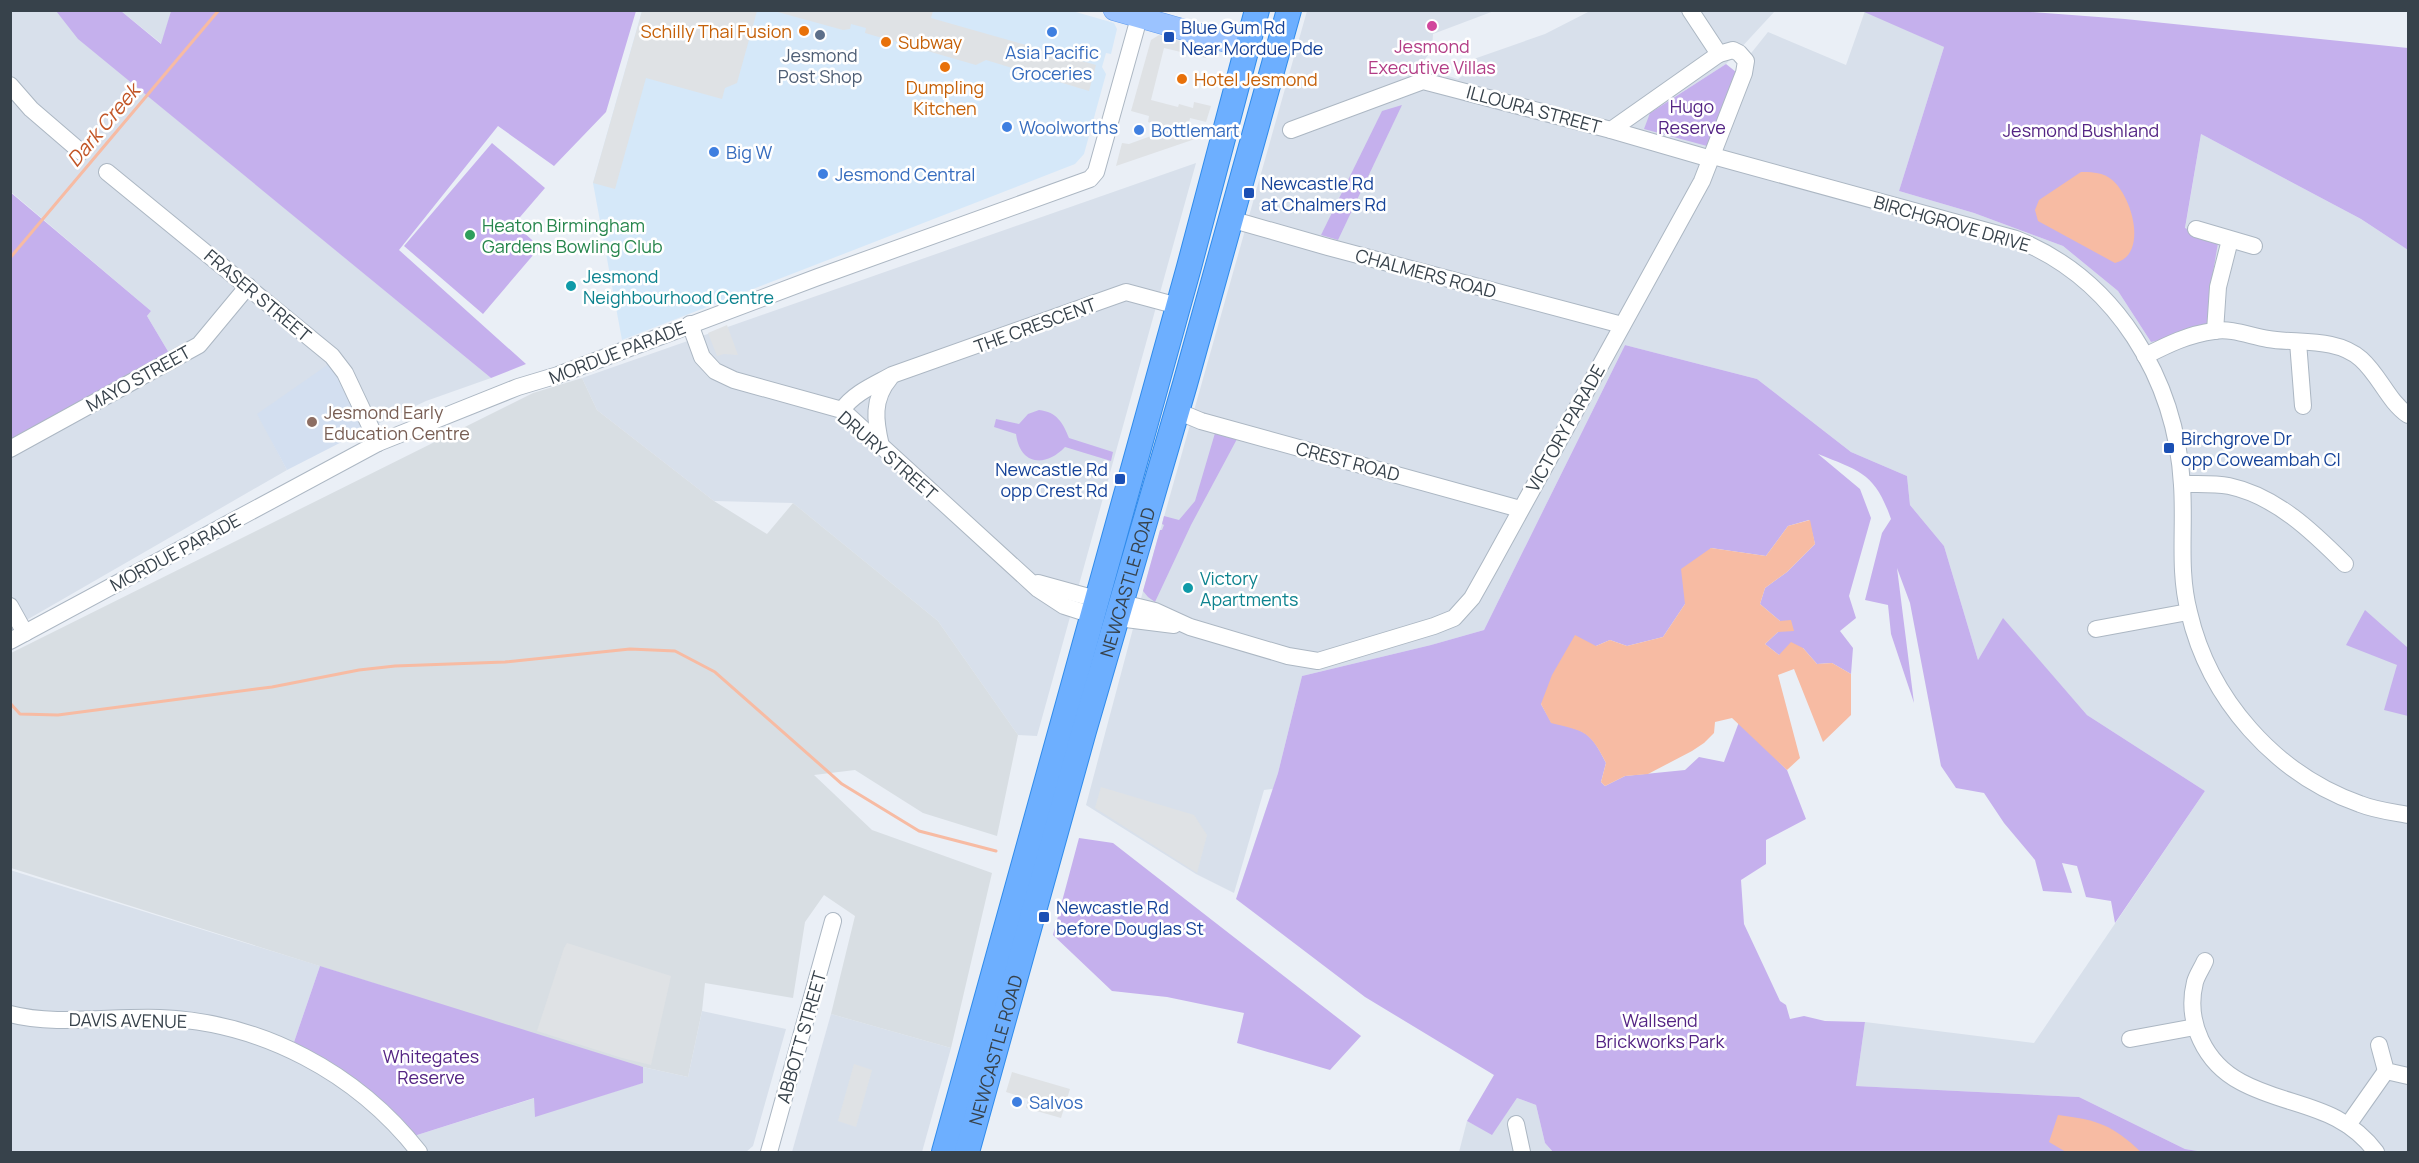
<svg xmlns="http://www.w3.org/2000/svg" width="2419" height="1163" font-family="Manrope,sans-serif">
<rect width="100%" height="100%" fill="#eaeff6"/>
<g fill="#d8e0eb">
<polygon points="11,11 56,11 79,39 491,378 426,401 367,429 258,414 287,470 11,629 10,441 169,353 147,316 151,311 11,192"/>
<polygon points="121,11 171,11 162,44"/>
<polygon points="1307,11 1494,11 1433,34 1432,50 1422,63 1421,71 1432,71 1458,79 1468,72 1468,61 1545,34 1590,11 1775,11 1726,64 1650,113 1736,72 1768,32 1846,65 1865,11 1944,47 1899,191 1974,213 2063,246 2118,291 2151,342 2185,229 2201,134 2361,219 2408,250 2408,1152 2204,1152 2185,1149 2079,1097 1856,1086 1865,1022 2034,1043 2205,791 2087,715 2003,619 1978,660 1944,546 1910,505 1907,476 1851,452 1757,379 1625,345 1484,630 1431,645 1302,676 1278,773 1273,789 1264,790 1234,893 1196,874 1086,805 1143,591"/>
<polygon points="1196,163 1037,736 1018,735 938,621 793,503 714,501 597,410 582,378"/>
<polygon points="10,870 320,966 293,1045 414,1136 535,1098 535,1116 642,1083 643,1067 688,1077 702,1011 786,1029 753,1146 746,1152 11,1152"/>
<polygon points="831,1014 951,1048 922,1152 792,1152"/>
<polygon points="1517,1098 1536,1105 1545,1143 1553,1152 1459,1152 1467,1121 1492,1134"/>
</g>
<polygon fill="#d5e8f9" points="1069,10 1114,23 1117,29 1111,54 1106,53 1102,67 1106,74 1084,154 1075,164 622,340 593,183 642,11"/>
<polygon fill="#d8dee3" points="582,378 597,410 714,501 767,534 793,503 938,621 1018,735 997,836 923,813 855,770 814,775 872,830 992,873 951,1048 831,1014 855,916 824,895 805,922 793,998 705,983 702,1011 688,1077 625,1063 11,868 11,653 533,393"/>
<polygon fill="#d3dff0" points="336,359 367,429 287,470 257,414"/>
<g fill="#c5b0ed">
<polygon points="56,11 121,11 161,44 171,11 636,11 606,112 554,166 498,126 399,250 526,364 491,378 78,39"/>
<polygon points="1862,11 2017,11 2125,19 2408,48 2408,250 2361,219 2201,134 2185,228 2218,243 2210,290 2209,328 2151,342 2118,291 2063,246 1974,213 1899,191 1944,47"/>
<polygon points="1726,64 1736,72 1707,146 1644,129 1650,113"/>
<polygon points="1402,105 1338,240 1321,235 1382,111"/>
<polygon points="492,143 545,188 514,224 540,247 483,314 404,246"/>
<polygon points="10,192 151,311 147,316 169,353 10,441"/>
<path d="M1625,345L1757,379L1851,452L1907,476L1910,505L1944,546L1978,660L2003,618L2087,715L2205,791L2115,923L2111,901L2086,897L2077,866L2062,863L2072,893L2043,891L2035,860L2004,823L1984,793L1956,788L1941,766L1910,603L1897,568L1914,703L1891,634L1888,605L1865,600L1882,533L1891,519C1875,473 1860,471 1818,454L1860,489L1871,518L1849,596L1856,618L1840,631L1853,648L1851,674L1832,663L1817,664L1803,648L1779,655L1765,644L1778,632L1780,621L1760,604L1765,588L1787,572L1815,544L1809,520L1788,526L1766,556L1711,548L1685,604L1663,637L1627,646L1610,640L1596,646L1541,704L1551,722C1585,731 1590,730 1606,763L1601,782L1605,786L1625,776L1685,770L1699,757L1724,762L1739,722L1787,770L1806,819L1766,840V864L1741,880L1744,924L1780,1001L1786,1005L1790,1019L1804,1016L1825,1021L1865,1022L1856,1086L2079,1097L2185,1149L2204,1152H1553L1545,1143L1536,1105L1517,1098L1492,1135L1467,1121L1494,1075L1365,997L1236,899L1278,773L1302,676L1431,645L1484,630Z"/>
<path d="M1039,410C1057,412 1063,423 1069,438L1113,452L1111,461L1065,447C1045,468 1020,465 1016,434L994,427L996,419L1019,424L1028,414Z"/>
<polygon points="1215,433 1237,439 1191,525 1155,602 1148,597 1143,591 1160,530 1162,530 1164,525 1162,524 1164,516 1179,520 1195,501"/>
<polygon points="2365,610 2408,648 2408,716 2384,710 2397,665 2346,645"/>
<polygon points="1079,838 1113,843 1361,1036 1330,1070 1237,1043 1244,1013 1167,997 1112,991 1053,935"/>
<polygon points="320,966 643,1067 643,1083 535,1117 534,1098 414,1136 293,1045"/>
</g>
<g fill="#dfe2e5">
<polygon points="642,11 757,11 737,83 725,88 722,99 646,78 615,189 593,183"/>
<polygon points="774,11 933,11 931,18 1096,65 1089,91 986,60 976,65 865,33 866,28 851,24 850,29 843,30"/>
<polygon points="1159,35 1208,49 1206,58 1164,48 1151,100 1178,107 1179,104 1193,108 1194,102 1211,106 1206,122 1190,118 1189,123 1195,139 1116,166 1122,143 1129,144 1151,136 1154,124 1148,122 1149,116 1131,111 1151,40"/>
<polygon points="727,325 738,355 724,354 717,356 708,333"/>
<polygon points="1101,787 1194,815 1207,835 1197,873 1095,808"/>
<polygon points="567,943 671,976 651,1065 622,1058 537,1031 564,948"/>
<polygon points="854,1064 872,1070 856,1127 838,1121"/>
<polygon points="1012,1072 1070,1089 1061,1118 1026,1108 1028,1099 1006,1092"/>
</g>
<g fill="#f7bba3">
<path d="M2081,172C2090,172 2099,172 2108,177C2131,190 2150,255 2115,263L2038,221L2035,210L2039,200Z"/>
<path d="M1810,520L1815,544L1787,572L1765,588L1760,604L1780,621L1791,620L1794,631L1778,632L1765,644L1779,655L1791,642L1803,648L1817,664L1832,663L1851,674V715L1823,742L1794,669L1778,675L1800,758L1787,770L1732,718L1715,722L1714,733L1704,743L1692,751L1648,774L1625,776L1605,786L1601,782L1606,763C1590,731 1585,731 1551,723L1541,704L1552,675L1575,635L1596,646L1610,640L1627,646L1663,637L1685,604L1681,569L1711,548L1766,556L1788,526Z"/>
<path d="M2058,1115C2098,1120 2112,1125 2141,1152H2066L2049,1142Z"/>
</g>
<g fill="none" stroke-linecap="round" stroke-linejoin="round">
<g stroke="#f7bba3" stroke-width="3">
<polyline points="10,258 219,10"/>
<polyline points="10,703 20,714 58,715 272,687 359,670 395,666 505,662 630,649 675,651 715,672 842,784 919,831 996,851"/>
</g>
<g stroke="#acb7c3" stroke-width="18">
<g id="minor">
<polyline points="10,85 31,109 81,152"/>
<polyline points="1291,130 1423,81 1611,130 1711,159"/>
<polyline points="1611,130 1719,54"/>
<path d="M1713,156L2016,239C2116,279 2176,379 2182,485C2185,528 2178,570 2189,612C2209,699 2275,774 2360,804C2375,810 2392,812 2408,815"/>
<polyline points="107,172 332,356 345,373 378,443"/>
<polyline points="1230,219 1328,247 1622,325"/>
<polyline points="2196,229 2254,246"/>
<polyline points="690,324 702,357 715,371 734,380 842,410 1038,589 1064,606 1092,615"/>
<polyline points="2215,331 2218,287 2230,240"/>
<polyline points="2298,342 2303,406"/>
<path d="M2145,356C2167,345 2189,334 2214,331C2232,328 2250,336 2268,339C2298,344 2336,337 2361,359C2380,376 2388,401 2408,415"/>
<path d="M842,410C854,393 874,385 892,375L1126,292L1178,306"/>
<polyline points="1177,411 1201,421 1520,509"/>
<path d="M881,446C875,421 872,399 890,378"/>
<polyline points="10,449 199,345 248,286"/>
<path d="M2182,484C2198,484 2214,483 2229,486C2276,496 2313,532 2345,564"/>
<polyline points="1038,583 1096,599"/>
<polyline points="1122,603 1155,611 1190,627 1288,656 1318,661 1434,626 1454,618 1472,598 1490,566 1702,181 1744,73 1746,61 1739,53 1733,50 1719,54 1690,10"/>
<polyline points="10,606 25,633"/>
<polyline points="1118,618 1174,625"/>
<polyline points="2096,629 2188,612"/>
<polyline points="10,641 378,443 518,387 558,375 818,277 1090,179 1096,172 1139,18"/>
<path d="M2205,961C2202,968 2197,975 2195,982C2185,1022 2205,1063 2241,1082C2289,1108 2339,1103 2376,1152"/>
<path d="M10,1014C54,1026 114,1016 160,1018C262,1022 357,1073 419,1152"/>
<polyline points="2130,1039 2195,1027"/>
<polyline points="2379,1045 2386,1071 2408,1076"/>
<polyline points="1516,1124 1522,1152"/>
<polyline points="2348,1125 2386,1071"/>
<polyline points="769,1152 833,921"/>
</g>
</g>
<g stroke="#619cee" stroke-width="22">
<polyline id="major" points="1114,10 1227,42 1248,43"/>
</g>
<g stroke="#308beb" stroke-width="26">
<g id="highway">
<polyline points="944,1152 1189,267 1257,10"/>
<path id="s1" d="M967,1152L1084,731L1185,384L1289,10"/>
</g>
</g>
<use href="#minor" stroke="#fff" stroke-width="16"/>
<use href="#major" stroke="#9bc3ff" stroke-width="21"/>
<use href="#highway" stroke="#6dafff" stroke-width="24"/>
</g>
<circle fill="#d1479c" stroke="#fff" stroke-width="2" cx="1432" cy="26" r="6"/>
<g fill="#e8710a" stroke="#fff" stroke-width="2">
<circle cx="804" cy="31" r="6"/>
<circle cx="886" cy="42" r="6"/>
<circle cx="945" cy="67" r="6"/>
<circle cx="1182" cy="79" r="6"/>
</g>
<g fill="#3f7fe0" stroke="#fff" stroke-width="2">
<circle cx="1052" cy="32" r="6"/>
<circle cx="1007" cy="127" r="6"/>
<circle cx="1139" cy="130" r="6"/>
<circle cx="714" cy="152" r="6"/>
<circle cx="823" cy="174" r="6"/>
<circle cx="1017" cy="1102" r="6"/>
</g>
<circle fill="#5c6f8a" stroke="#fff" stroke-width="2" cx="820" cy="35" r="6"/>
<g fill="#1a4fb4" stroke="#fff" stroke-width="2">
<rect x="1163" y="31" width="12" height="12" rx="3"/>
<rect x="1243" y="187" width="12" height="12" rx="3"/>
<rect x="2163" y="442" width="12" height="12" rx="3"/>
<rect x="1114" y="473" width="12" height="12" rx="3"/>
<rect x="1038" y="911" width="12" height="12" rx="3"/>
</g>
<circle fill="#2e9e5b" stroke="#fff" stroke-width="2" cx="470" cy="235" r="6"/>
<g fill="#0f9aa8" stroke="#fff" stroke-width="2">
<circle cx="571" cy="286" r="6"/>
<circle cx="1188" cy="588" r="6"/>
</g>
<circle fill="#8d6e63" stroke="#fff" stroke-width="2" cx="312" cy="422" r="6"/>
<g text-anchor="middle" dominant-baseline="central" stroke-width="5" stroke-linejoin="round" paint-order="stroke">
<g font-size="18" fill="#164399" stroke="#fff" text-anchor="start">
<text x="1181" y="27">Blue Gum Rd<tspan x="1181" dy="21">Near Mordue Pde</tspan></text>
<text x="1261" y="183">Newcastle Rd<tspan x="1261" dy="21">at Chalmers Rd</tspan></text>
<text x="2181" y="438">Birchgrove Dr<tspan x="2181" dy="21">opp Coweambah Cl</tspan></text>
<text x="1108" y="469" text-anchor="end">Newcastle Rd<tspan x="1108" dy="21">opp Crest Rd</tspan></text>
<text x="1056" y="907">Newcastle Rd<tspan x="1056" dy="21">before Douglas St</tspan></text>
</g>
<g font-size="18" fill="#c56008" stroke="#fff" text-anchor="start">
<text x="792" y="31" text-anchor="end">Schilly Thai Fusion</text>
<text x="898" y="42">Subway</text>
<text x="1194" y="79">Hotel Jesmond</text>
<text x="945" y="87" text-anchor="middle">Dumpling<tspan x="945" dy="21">Kitchen</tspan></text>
</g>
<g font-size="18" fill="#b23c85" stroke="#fff">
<text x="1432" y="46">Jesmond<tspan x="1432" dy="21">Executive Villas</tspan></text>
</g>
<g font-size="18" fill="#366cbe" stroke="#fff" text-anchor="start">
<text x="1052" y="52" text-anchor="middle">Asia Pacific<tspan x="1052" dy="21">Groceries</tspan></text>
<text x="1019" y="127">Woolworths</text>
<text x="1151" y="130">Bottlemart</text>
<text x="726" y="152">Big W</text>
<text x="835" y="174">Jesmond Central</text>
<text x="1029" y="1102">Salvos</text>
</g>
<g font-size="18" fill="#4e5e75" stroke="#fff">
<text x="820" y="55">Jesmond<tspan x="820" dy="21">Post Shop</tspan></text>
</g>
<g font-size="18" fill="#542484" stroke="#fff">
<text x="1692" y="106">Hugo<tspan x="1692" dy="21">Reserve</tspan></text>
<text x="2081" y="130">Jesmond Bushland</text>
<text x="1660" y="1020">Wallsend<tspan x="1660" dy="21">Brickworks Park</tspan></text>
<text x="431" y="1056">Whitegates<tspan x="431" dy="21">Reserve</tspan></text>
</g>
<g font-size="18" fill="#37424b" stroke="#fff">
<text transform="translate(1534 109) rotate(15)">ILLOURA STREET</text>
<text transform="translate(1952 223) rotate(16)">BIRCHGROVE DRIVE</text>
<text transform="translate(1426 273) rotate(15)">CHALMERS ROAD</text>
<text transform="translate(258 295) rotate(40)">FRASER STREET</text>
<text transform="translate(1035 325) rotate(-20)">THE CRESCENT</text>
<text transform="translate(617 352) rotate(-21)">MORDUE PARADE</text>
<text transform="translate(138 378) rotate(-29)">MAYO STREET</text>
<text transform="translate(1565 428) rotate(-61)">VICTORY PARADE</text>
<text transform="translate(888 455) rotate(41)">DRURY STREET</text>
<text transform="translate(1348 461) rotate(15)">CREST ROAD</text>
<text transform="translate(175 552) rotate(-28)">MORDUE PARADE</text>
<text stroke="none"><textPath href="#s1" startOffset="592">NEWCASTLE ROAD</textPath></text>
<text transform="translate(128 1020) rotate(1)">DAVIS AVENUE</text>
<text transform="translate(801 1037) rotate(-74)">ABBOTT STREET</text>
<text stroke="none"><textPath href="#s1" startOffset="106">NEWCASTLE ROAD</textPath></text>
</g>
<g font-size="18" fill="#27864d" stroke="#fff" text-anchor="start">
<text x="482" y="225">Heaton Birmingham<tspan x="482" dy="21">Gardens Bowling Club</tspan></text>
</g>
<g font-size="18" fill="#0d838f" stroke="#fff" text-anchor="start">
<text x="583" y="276">Jesmond<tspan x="583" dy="21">Neighbourhood Centre</tspan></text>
<text x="1200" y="578">Victory<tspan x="1200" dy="21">Apartments</tspan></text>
</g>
<g font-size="18" fill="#785e54" stroke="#fff" text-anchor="start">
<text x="324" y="412">Jesmond Early<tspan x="324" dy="21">Education Centre</tspan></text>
</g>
<g font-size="20" font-style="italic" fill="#c25526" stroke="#fff">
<text transform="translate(103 125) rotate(-50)">Dark Creek</text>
</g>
</g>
<rect width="2419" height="1163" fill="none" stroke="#37424b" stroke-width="24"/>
</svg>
